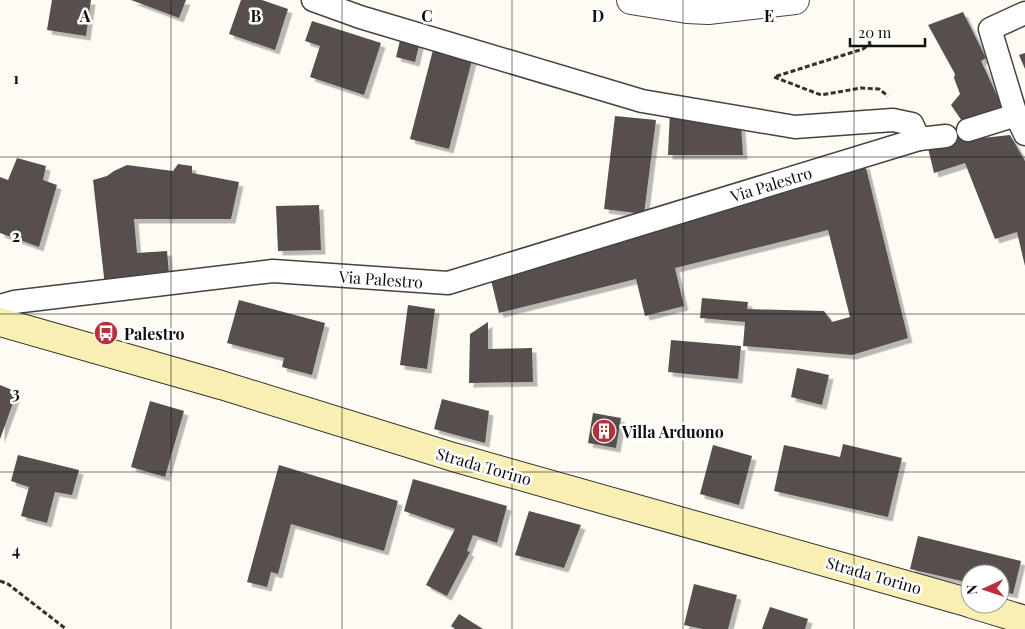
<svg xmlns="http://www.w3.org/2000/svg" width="1025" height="629" font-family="'Playfair Display',serif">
<defs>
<filter id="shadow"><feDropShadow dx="4.5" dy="4.5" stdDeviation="0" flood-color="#0004"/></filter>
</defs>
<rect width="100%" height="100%" fill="#fefbf3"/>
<g fill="#57504d" filter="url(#shadow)">
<polygon points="52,0 91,0 86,36 47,30"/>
<polygon points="131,0 186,0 179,18"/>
<polygon points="241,0 262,0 288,9 275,50 229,34"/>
<polygon points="963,12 986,58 981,61 1002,106 964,124 951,105 960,94 954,78 955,74 928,25"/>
<polygon points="312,21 381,43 364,95 310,77 320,46 305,41"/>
<polygon points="401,36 420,41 415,62 396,57"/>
<polygon points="433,50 472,60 449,149 410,139"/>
<polygon points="1025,53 1025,69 1019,55"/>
<polygon points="670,111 741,126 743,155 668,155"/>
<polygon points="615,116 656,120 644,214 604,209"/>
<polygon points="964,124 973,139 1010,135 1025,161 1025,266 1017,232 995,239 965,163 934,173 928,148"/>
<polygon points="17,158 46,166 43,180 57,185 39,247 0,233 0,177 8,180"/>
<polygon points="178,164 192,166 192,173 239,182 231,219 134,219 137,253 167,251 169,274 105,286 93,180 107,176 114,171 127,165 173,171"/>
<polygon points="865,164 908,338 852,355 743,346 745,322 700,318 702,298 748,302 747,309 824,311 832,322 850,317 828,230 675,268 684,306 645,316 636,279 499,313 490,276"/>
<polygon points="319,205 321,250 278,251 276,206"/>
<polygon points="239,300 325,323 312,375 282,367 284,358 227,343"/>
<polygon points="408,305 435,309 427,369 400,365"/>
<polygon points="488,322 488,349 532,348 533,382 469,383 470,334"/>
<polygon points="671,340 741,346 738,379 668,372"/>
<polygon points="797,368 829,375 822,405 791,397"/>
<polygon points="0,385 17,392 0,439"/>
<polygon points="442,399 489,411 485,443 434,429"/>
<polygon points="150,401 184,411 165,477 131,467"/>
<polygon points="593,413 621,418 616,448 588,443"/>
<polygon points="843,444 902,458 888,517 774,491 784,445 840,457"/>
<polygon points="713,445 752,456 739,505 700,494"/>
<polygon points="18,455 79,470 72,495 55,492 47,523 21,516 29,487 11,481"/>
<polygon points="279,465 398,501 384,551 291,524 278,574 271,572 267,587 247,582"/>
<polygon points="413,479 507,506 497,543 473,535 467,551 470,552 447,596 426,585 455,529 404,511"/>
<polygon points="529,511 581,525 564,568 515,555"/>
<polygon points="918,536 1021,561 1013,594 1000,591 1000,574 970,574 970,583 910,569"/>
<polygon points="694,584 737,595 728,629 703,629 684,625"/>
<polygon points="770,607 808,619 805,629 762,629"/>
<polygon points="459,614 483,629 455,629 451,626"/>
</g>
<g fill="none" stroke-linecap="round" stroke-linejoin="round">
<g stroke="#434343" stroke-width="25">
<g id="minor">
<polyline points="1025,13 990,29 1016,115 1025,134"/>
<polyline points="968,130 1016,115"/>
<polyline points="919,139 946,136"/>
<polyline points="0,306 14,302 273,271 448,283 919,139 912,124 893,120 795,127 642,101 360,17 313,0"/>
</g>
</g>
<g stroke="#434343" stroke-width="30">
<polyline id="tertiary" points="631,0 687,9 708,10 795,0"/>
</g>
<g stroke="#323232" stroke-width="30">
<g id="secondary">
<polyline points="0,322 221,385 453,457 970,603"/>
<polyline points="972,604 1025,620"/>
</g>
</g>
<g stroke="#323232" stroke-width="3" stroke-dasharray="5 2.5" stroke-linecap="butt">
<polyline points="867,34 870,44 863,49 774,77 821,95 861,88 879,89 888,96"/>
<polyline points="0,581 8,584 66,629"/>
</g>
<use href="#minor" stroke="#fff" stroke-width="22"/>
<use href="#tertiary" stroke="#fff" stroke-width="28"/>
<use href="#secondary" stroke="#f9efb3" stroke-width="28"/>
</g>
<path fill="none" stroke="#101010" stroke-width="1" stroke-opacity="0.55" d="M171,0V629M342,0V629M512,0V629M683,0V629M854,0V629M0,157H1025M0,314H1025M0,472H1025"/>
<defs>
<g id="bus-disc" transform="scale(1.25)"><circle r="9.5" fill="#b6313c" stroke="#fff"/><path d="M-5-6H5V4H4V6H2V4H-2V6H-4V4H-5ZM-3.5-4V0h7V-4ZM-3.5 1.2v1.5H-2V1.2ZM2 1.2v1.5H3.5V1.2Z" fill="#fff"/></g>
<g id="building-disc" transform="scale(1.25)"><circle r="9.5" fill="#b6313c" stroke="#fff"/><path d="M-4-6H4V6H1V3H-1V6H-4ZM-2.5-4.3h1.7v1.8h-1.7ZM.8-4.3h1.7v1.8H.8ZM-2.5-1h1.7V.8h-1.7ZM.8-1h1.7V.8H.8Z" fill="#fff"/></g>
</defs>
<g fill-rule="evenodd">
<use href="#bus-disc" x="106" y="333"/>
<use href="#building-disc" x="604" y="431"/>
</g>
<g text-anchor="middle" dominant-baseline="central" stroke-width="5" stroke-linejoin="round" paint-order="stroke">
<g font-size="16" fill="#101010" stroke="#fff">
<text transform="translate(771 184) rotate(-17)">Via Palestro</text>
<text transform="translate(381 279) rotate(4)">Via Palestro</text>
<text transform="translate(484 466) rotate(16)">Strada Torino</text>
<text transform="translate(874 575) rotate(16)">Strada Torino</text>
</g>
<g font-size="16" font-weight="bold" fill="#101010" stroke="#fff" text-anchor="start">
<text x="124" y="333">Palestro</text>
<text x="622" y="431">Villa Arduono</text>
</g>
</g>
<g font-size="16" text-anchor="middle" font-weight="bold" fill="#101010" stroke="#fff" stroke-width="5" stroke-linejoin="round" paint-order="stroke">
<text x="85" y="22">A</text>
<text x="256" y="22">B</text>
<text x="427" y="22">C</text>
<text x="598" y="22">D</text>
<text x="769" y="22">E</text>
<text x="16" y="84">1</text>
<text x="16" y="242">2</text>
<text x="16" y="399">3</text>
<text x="16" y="556">4</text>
</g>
<g transform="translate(985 589) rotate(267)"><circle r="24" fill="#ffffff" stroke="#9f9f9f"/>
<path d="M0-4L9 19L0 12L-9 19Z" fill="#b6313c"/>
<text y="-8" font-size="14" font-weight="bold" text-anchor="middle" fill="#101010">N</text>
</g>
<path d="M850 38v8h75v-8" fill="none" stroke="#101010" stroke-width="2.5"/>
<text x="858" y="38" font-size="15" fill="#101010" stroke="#ffffff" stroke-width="4" paint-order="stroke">20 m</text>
</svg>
